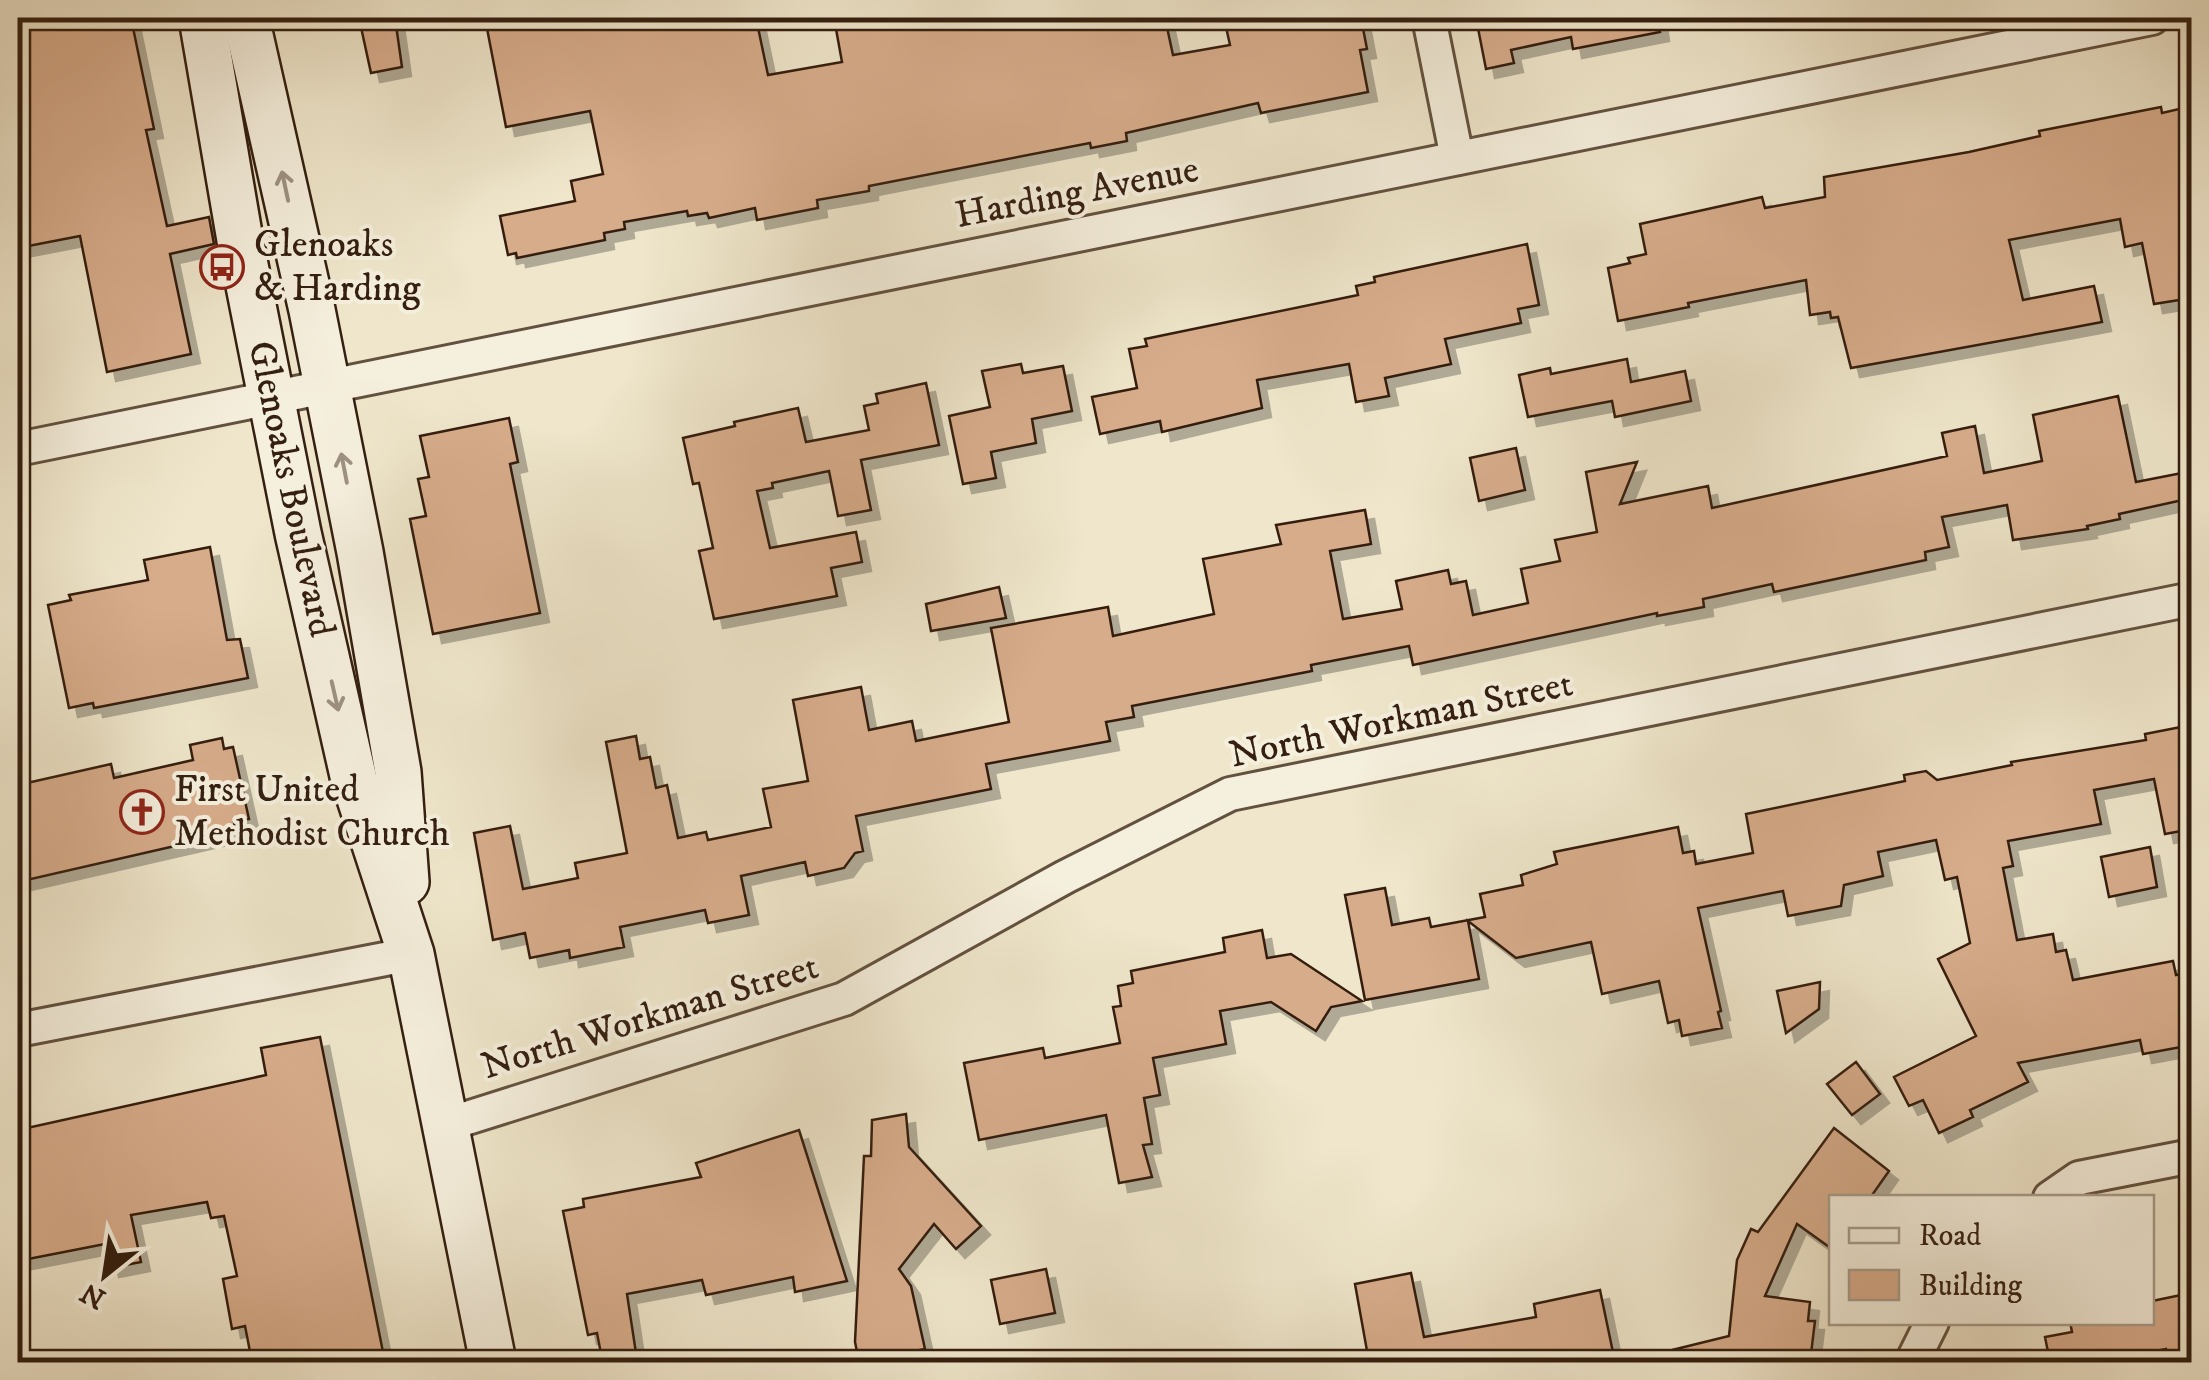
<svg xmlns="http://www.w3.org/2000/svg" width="2209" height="1380" font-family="'IM FELL DW Pica',serif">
<defs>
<filter id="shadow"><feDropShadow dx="9" dy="9" stdDeviation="0" flood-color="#0004"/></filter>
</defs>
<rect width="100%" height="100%" fill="#efe6cb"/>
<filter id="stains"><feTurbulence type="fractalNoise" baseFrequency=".002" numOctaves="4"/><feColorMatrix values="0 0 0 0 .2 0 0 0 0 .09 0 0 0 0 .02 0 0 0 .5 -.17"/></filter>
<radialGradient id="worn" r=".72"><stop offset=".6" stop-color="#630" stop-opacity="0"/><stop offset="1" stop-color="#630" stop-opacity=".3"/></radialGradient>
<g fill="#d7ac8b" stroke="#341f10" stroke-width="2.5" filter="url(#shadow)">
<polygon points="76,18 131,18 154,129 146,130 167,226 209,217 214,244 170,254 191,354 107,372 80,236 18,248 18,30"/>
<polygon points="359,18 395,18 402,67 371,73"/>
<polygon points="485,18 756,18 768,75 842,62 834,18 1165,18 1173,55 1230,45 1226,27 1248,23 1247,18 1361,18 1367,49 1360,50 1368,92 1261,113 1258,103 1126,133 1127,141 1091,148 1090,143 869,186 869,191 817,200 818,208 757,220 755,208 709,218 707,213 688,216 687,211 624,222 625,229 604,233 605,240 517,258 516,253 508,255 500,216 575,201 571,181 603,174 590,111 506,127"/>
<polygon points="1476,18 1658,18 1660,32 1573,49 1571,37 1511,50 1514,63 1486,69"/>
<polygon points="2192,106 2192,298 2154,304 2142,243 2125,247 2120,219 2009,240 2023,300 2094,286 2102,322 2065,329 1851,368 1838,317 1831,318 1830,312 1810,315 1806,280 1688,303 1689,307 1618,321 1608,268 1630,263 1628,258 1646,254 1640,224 1762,197 1765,208 1825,197 1824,177 1969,152 2040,136 2039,131 2161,107 2162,113"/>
<polygon points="1527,244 1539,305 1518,309 1521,323 1445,339 1451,364 1385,378 1389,396 1356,402 1349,364 1257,380 1262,408 1162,432 1160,421 1100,434 1092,397 1137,388 1129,349 1147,346 1145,339 1358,295 1356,286 1375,282 1374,277"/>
<polygon points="1627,359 1631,382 1685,371 1691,401 1615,417 1612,401 1528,417 1519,375 1550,368 1551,374"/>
<polygon points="1021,364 1023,373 1063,366 1072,411 1032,419 1036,443 991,452 996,478 963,484 949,416 990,407 982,371"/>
<polygon points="926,383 939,445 861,460 871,510 838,516 829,471 772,483 773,488 757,491 770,548 856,532 862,562 831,568 837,596 714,619 699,551 713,548 699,483 693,484 683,438 735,426 734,422 798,408 806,442 869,430 864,406 878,403 876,394"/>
<polygon points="2118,396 2136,482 2192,471 2192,498 2119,514 2120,519 2087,526 2088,529 2013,540 2007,505 1942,517 1949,547 1925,552 1926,560 1774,592 1772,584 1703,599 1704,607 1657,616 1657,613 1413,665 1409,646 1311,665 1312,671 1132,706 1134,717 1106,722 1110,741 986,764 991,789 856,816 863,851 855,853 844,868 808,876 805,862 741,876 749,915 708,923 705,910 620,927 624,947 570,958 569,950 530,958 525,933 493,940 474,833 510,826 523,889 578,878 575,863 627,853 606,742 636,736 640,759 650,757 656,788 667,785 678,838 706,832 708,840 771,827 763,789 808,781 793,700 861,687 869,730 912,721 916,741 1009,722 991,628 1108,607 1113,636 1214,614 1203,559 1281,544 1276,525 1365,510 1371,544 1330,551 1343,619 1402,609 1396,581 1448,570 1451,584 1466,581 1473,615 1528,603 1521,569 1560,561 1555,540 1597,532 1586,472 1637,462 1620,504 1708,486 1712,508 1947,456 1942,433 1975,426 1984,473 2042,461 2033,415"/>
<polygon points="509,418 518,462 510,464 540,613 433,634 410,519 426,516 418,479 429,477 420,436"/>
<polygon points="1516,448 1525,490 1479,501 1470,458"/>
<polygon points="210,547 227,640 240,639 248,678 94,708 93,703 69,708 48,605 71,600 69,595 148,580 144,560"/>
<polygon points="999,587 1006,618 931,631 926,604"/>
<polygon points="2181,727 2183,735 2192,733 2192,829 2165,834 2154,779 2094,790 2101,824 2008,841 2013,866 2003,868 2017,940 2053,934 2056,952 2066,950 2073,980 2173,961 2176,975 2192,972 2192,1045 2143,1054 2140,1040 2018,1063 2028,1082 1970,1110 1973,1117 1939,1133 1923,1100 1909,1106 1894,1077 1976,1036 1938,959 1970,943 1957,877 1945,880 1936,840 1878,852 1883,876 1844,885 1841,906 1788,916 1783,891 1698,908 1721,1011 1718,1012 1722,1028 1682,1036 1679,1020 1668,1023 1659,981 1602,994 1591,942 1516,958 1468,921 1479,979 1365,1000 1345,895 1385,888 1392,925 1429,918 1431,927 1485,917 1480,894 1523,885 1521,875 1557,864 1554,852 1678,827 1683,853 1694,851 1696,864 1753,853 1746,814 1905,781 1904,775 1926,771 1937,780 2012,765 2011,762 2146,740 2145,734"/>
<polygon points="222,738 224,749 233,747 249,819 234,822 236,832 18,882 18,785 111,764 114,778 193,760 190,745"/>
<polygon points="2150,847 2157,887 2109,897 2101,857"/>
<polygon points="1262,930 1267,958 1291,954 1362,1001 1331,1007 1316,1031 1271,1002 1220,1011 1226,1044 1153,1058 1160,1095 1144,1098 1152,1144 1143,1145 1152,1177 1119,1183 1106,1115 979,1140 964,1063 1043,1048 1045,1058 1120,1043 1113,1007 1121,1006 1118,986 1133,983 1131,971 1225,952 1223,938"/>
<polygon points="1820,982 1819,1009 1786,1033 1777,991"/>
<polygon points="320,1037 385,1362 252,1362 245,1326 232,1329 223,1279 237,1276 224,1216 211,1218 207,1202 131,1215 141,1262 110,1268 105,1244 18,1261 18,1223 27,1221 18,1169 18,1130 266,1075 261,1048"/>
<polygon points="1856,1062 1880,1094 1852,1115 1827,1084"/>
<polygon points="906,1114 909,1147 981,1226 956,1249 934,1224 899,1269 911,1286 925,1349 859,1362 855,1342 864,1156 871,1156 872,1120"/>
<polygon points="1834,1128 1889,1171 1870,1198 1832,1198 1832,1249 1797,1224 1765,1296 1810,1302 1808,1321 1815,1321 1811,1354 1803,1353 1801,1362 1726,1362 1727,1359 1672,1350 1729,1336 1737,1260 1751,1229 1758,1232"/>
<polygon points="799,1130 847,1281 795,1292 793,1277 706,1295 702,1280 627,1294 636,1353 602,1359 597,1333 588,1335 563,1211 584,1207 583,1199 701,1177 696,1163"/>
<polygon points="1046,1269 1055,1313 1000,1324 991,1280"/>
<polygon points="1411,1273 1424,1337 1536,1317 1534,1304 1600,1290 1615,1362 1369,1362 1355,1284"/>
<polygon points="2181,1295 2182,1303 2192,1302 2192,1362 2169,1362 2166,1349 2102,1362 2050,1362 2045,1337 2072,1332 2070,1322 2152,1322 2152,1301"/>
</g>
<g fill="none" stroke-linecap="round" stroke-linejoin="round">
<g stroke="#63513f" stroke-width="38">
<g id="street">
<polyline points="1429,18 1457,158"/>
<polyline points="18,449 2152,18"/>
<polyline points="18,1030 411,954"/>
<polyline points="445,1125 844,999 1065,877 1230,794 2192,599"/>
<polyline points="2050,1198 2079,1178 2192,1156"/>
<polyline points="1912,1362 1932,1322"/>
</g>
</g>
<g stroke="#341f10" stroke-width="50">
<g id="secondary">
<polyline points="202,18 240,240 298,533 354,780 411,954 493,1362"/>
<polyline points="246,18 312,310 360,552 398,772 406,882"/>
</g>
</g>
<use href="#street" stroke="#f5efdd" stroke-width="32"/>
<use href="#secondary" stroke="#f5efdd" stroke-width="45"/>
</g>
<defs><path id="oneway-shaft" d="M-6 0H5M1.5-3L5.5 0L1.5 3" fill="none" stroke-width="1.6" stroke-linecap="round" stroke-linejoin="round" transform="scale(2.5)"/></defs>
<g stroke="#9e9181">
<use href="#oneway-shaft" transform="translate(285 186) rotate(-102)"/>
<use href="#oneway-shaft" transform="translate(344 468) rotate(-101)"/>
<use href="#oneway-shaft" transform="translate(335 696) rotate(77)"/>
</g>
<defs>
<g id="bus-ring" transform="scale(2.25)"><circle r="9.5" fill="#f5efdd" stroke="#8f2418" stroke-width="1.5"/><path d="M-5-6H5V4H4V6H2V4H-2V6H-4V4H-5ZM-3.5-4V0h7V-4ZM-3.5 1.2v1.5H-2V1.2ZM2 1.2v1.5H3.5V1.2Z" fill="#8f2418"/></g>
<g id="church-ring" transform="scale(2.25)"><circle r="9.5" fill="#f5efdd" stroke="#8f2418" stroke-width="1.5"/><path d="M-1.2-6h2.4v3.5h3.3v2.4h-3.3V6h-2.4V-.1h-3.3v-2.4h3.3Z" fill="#8f2418"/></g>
</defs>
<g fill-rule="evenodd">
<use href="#bus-ring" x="222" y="267"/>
<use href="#church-ring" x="142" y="812"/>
</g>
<g text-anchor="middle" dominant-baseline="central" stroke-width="8" stroke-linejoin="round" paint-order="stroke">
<g font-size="38" fill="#341f10" stroke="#f5efdd">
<text transform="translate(1077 193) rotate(-11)">Harding Avenue</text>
<text transform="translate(291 489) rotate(78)">Glenoaks Boulevard</text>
<text transform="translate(1401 720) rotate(-12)">North Workman Street</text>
<text transform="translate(650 1017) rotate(-17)">North Workman Street</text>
</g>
<g font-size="38" fill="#341f10" stroke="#f5efdd" text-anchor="start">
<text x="254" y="245">Glenoaks<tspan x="254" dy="44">&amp; Harding</tspan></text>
<text x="174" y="790">First United<tspan x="174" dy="44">Methodist Church</tspan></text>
</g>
</g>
<rect width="2209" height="1380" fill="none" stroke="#efe6cb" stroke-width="60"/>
<rect x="20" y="20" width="2169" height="1340" fill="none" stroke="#341f10" stroke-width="5"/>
<rect x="30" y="30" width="2149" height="1320" fill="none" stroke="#341f10" stroke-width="2.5"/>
<rect x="1829" y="1195" width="325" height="130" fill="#f5efdd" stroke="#a89c8b" stroke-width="2.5"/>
<rect x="1849" y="1228" width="50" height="15" fill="#f5efdd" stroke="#a89c8b" stroke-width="2.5"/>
<text x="1919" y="1245" font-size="30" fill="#341f10">Road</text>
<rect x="1849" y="1270" width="50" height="30" fill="#d7ac8b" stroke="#a89c8b" stroke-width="2.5"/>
<text x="1919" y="1295" font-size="30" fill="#341f10">Building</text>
<g transform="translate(105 1275) rotate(210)" stroke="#f5efdd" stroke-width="8" paint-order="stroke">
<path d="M0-8L18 38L0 25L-18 38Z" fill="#341f10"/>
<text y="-15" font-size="28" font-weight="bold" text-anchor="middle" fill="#341f10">N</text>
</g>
<rect width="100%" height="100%" filter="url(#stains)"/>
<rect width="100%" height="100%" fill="url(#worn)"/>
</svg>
